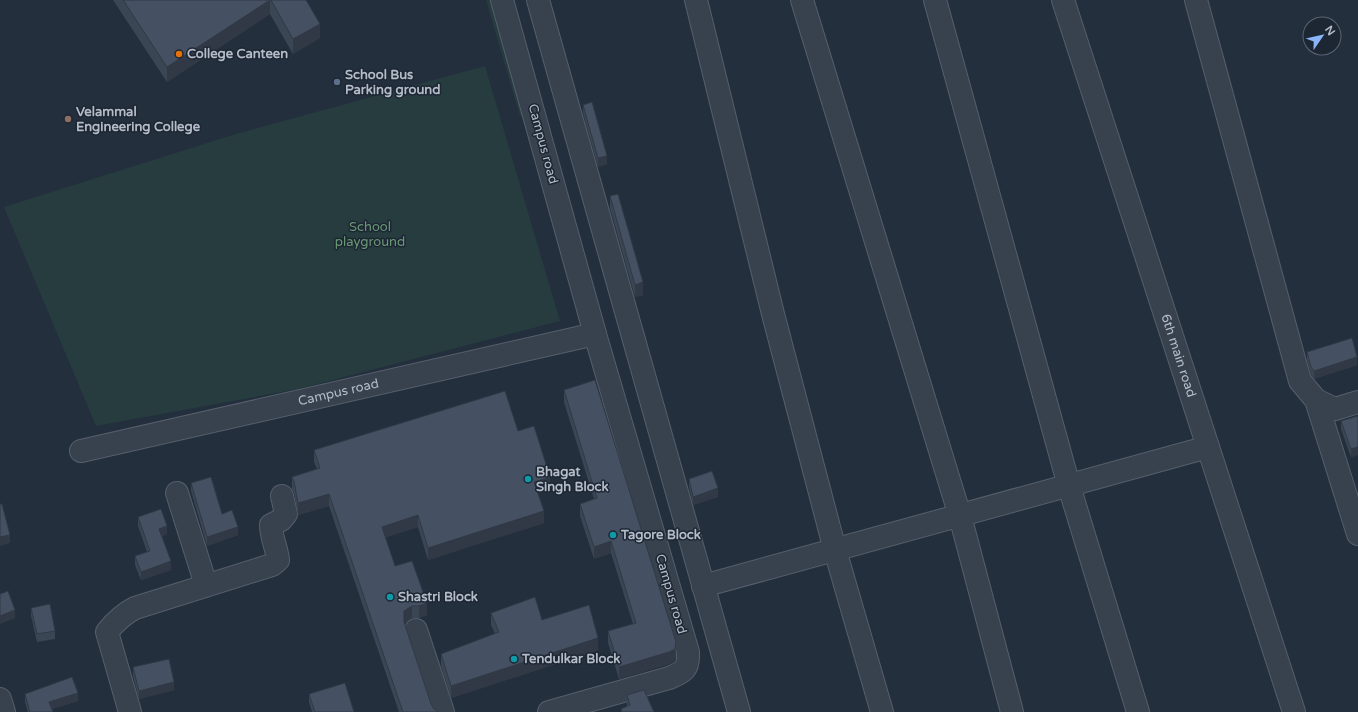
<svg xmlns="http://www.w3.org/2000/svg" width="1358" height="712" font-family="'Varela Round',sans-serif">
<rect width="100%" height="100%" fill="#242f3e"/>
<g fill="#263c3f">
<polygon points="486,0 501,0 534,113 520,116"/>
<polygon points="485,66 560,321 298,389 96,426 4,207 236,134"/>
</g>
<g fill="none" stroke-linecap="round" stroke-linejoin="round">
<g stroke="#565f6c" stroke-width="24">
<g id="minor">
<polyline points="538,0 739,712"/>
<polyline points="696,0 773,314 835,550 882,712"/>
<polyline points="802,0 960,516 1012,712"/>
<polyline points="935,0 1069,486 1138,712"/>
<path id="s1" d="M1063,0L1294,712"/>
<polyline points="1196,0 1300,381 1316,400 1335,409 1358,402"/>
<polyline points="1316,400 1358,534"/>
<path id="s2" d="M81,451L595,334L502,0"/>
<polyline points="177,493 206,585"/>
<polyline points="703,586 1208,447"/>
<polyline points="416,630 443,712"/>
<polyline points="0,699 4,712"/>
<path d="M130,712L107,632C115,622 123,614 135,608L272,565L278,560C277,548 271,538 271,525L281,520L286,514L282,496"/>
<path d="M549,712L669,678C684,672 689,669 688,652L595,334"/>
</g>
</g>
<use href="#minor" stroke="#38414e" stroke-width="22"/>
</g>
<g fill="#3b4654">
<polygon points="113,0 306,0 320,38 293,54 270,14 167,82"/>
<polygon points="583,105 607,164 598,167 583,113"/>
<polygon points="610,196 643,295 635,297 610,208"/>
<polygon points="1307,352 1357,365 1314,379 1311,375 1307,360"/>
<polygon points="564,390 676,654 675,661 669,664 619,679 608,643 608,631 633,624 611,553 594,559 580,516 580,504 594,499 564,402"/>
<polygon points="1358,416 1358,455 1351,457 1341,429 1341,421"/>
<polygon points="518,431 550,489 538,493 544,523 428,560 418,527 385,537 395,566 427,615 419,618 412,618 404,623 431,704 434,709 439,712 399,712 329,506 298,515 294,493 292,489 292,477 317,469 314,462 314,450"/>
<polygon points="689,479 718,497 693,505 689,487"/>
<polygon points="191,483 222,514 238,535 207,546 191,491"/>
<polygon points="138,517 167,534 162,536 171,570 141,580 135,565 135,556 147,552 138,526"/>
<polygon points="31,608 55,631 55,639 37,642 31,616"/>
<polygon points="491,613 542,620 598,650 451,698 441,666 441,654 495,634 491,625"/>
<polygon points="133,667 174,690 139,699 133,676"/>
<polygon points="25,694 78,701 52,709 53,712 28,712 25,702"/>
<polygon points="309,694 354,712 312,712 309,702"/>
<polygon points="627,695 654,712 621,712 621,709 627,706"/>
</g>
<g fill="#303945">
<polygon points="270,0 270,14 167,82 167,67"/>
<polygon points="320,24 320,38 293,54 293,39"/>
<polygon points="607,156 607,164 598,167 598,158"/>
<polygon points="643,282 643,295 635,297 635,285"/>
<polygon points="1357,357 1357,365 1314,379 1314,371"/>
<polygon points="1358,447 1358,455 1351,457 1351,449"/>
<polygon points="550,477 550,489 534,494 534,482"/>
<polygon points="718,488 718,497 693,505 693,497"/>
<polygon points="329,494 329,506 298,515 298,503"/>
<polygon points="544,511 544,523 428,560 428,548"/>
<polygon points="418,515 418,527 382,539 382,527"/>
<polygon points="167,526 167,534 159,537 159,529"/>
<polygon points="238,527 238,535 207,546 207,537"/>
<polygon points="10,535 10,543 0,546 0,537"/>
<polygon points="611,541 611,553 594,559 594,547"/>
<polygon points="171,561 171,570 141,580 141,572"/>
<polygon points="427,603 427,615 419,618 419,606"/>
<polygon points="412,606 412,618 404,623 404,611"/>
<polygon points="15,610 15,618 0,624 0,616"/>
<polygon points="598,638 598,650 451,698 451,686"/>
<polygon points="676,642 675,661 669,664 619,679 619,667"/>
<polygon points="174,682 174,690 139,699 139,691"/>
<polygon points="78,693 78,701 49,710 49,702"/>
</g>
<g fill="#455162" stroke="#303945">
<polygon points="123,0 270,0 167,67"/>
<polygon points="271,0 306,0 320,24 293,39"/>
<polygon points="592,102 607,156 598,158 583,105"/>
<polygon points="618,194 643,282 635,285 610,196"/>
<polygon points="1352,338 1357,357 1314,371 1311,367 1307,352"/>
<polygon points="595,380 676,642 675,649 669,652 619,667 608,631 636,623 611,541 594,547 580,504 597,498 564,390"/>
<polygon points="505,391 518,431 534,426 550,477 534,482 544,511 428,548 418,515 382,527 395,566 412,561 427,603 419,606 412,606 404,611 404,622 431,704 434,709 439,712 403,712 329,494 298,503 294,481 292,477 320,468 314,450"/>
<polygon points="1358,416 1358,447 1351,449 1341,421"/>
<polygon points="712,471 718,488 693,497 689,479"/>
<polygon points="211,477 222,514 232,510 238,527 207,537 191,483"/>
<polygon points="0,504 2,504 10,535 0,537"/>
<polygon points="161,509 167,526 159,529 171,561 141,572 135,556 150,551 138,517"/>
<polygon points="8,591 15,610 0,616 0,594"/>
<polygon points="535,597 542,620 589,605 598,638 451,686 441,654 499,632 491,613"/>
<polygon points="50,604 55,631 37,634 31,608"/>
<polygon points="169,659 174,682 139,691 133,667"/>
<polygon points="72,677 78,693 49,702 53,712 30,712 25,694"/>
<polygon points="345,683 354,712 315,712 309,694"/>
<polygon points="644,690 654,712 622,712 621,709 630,705 627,695"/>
</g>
<circle fill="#e8710a" stroke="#1d2633" stroke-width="1.5" cx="179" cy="54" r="4"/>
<circle fill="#5c6f8a" stroke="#1d2633" stroke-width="1.5" cx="337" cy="82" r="4"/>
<circle fill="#8d6e63" stroke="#1d2633" stroke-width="1.5" cx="68" cy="119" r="4"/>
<g fill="#0f9aa8" stroke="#1d2633" stroke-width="1.5">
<circle cx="528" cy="479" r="4"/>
<circle cx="613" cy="535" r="4"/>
<circle cx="390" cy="597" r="4"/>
<circle cx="514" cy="659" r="4"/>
</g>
<g text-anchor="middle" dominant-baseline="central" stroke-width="3" stroke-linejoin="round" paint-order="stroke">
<g font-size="13" font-weight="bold" fill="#b4bcc9" stroke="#1d2633" text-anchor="start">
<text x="187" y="54">College Canteen</text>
<text x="345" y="75">School Bus<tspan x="345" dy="15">Parking ground</tspan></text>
<text x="76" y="112">Velammal<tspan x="76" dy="15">Engineering College</tspan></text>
<text x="536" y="472">Bhagat<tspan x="536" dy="15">Singh Block</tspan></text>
<text x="621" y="535">Tagore Block</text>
<text x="398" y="597">Shastri Block</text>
<text x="522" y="659">Tendulkar Block</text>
</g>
<g font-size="13" fill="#b4bcc9" stroke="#1d2633">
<text transform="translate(543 144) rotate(75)">Campus road</text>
<text stroke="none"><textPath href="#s1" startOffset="374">6th main road</textPath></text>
<text stroke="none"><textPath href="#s2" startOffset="264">Campus road</textPath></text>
<text transform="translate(671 594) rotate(74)">Campus road</text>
</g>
<g font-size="13" fill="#6b9a76" stroke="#1d2633">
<text x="370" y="227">School<tspan x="370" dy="15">playground</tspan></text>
</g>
</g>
<g transform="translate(1322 36) rotate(56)"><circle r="19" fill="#1d2633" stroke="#59626f"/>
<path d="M0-3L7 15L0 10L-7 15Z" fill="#8ab4f8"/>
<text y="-6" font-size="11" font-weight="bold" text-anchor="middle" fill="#b4bcc9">N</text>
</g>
</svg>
